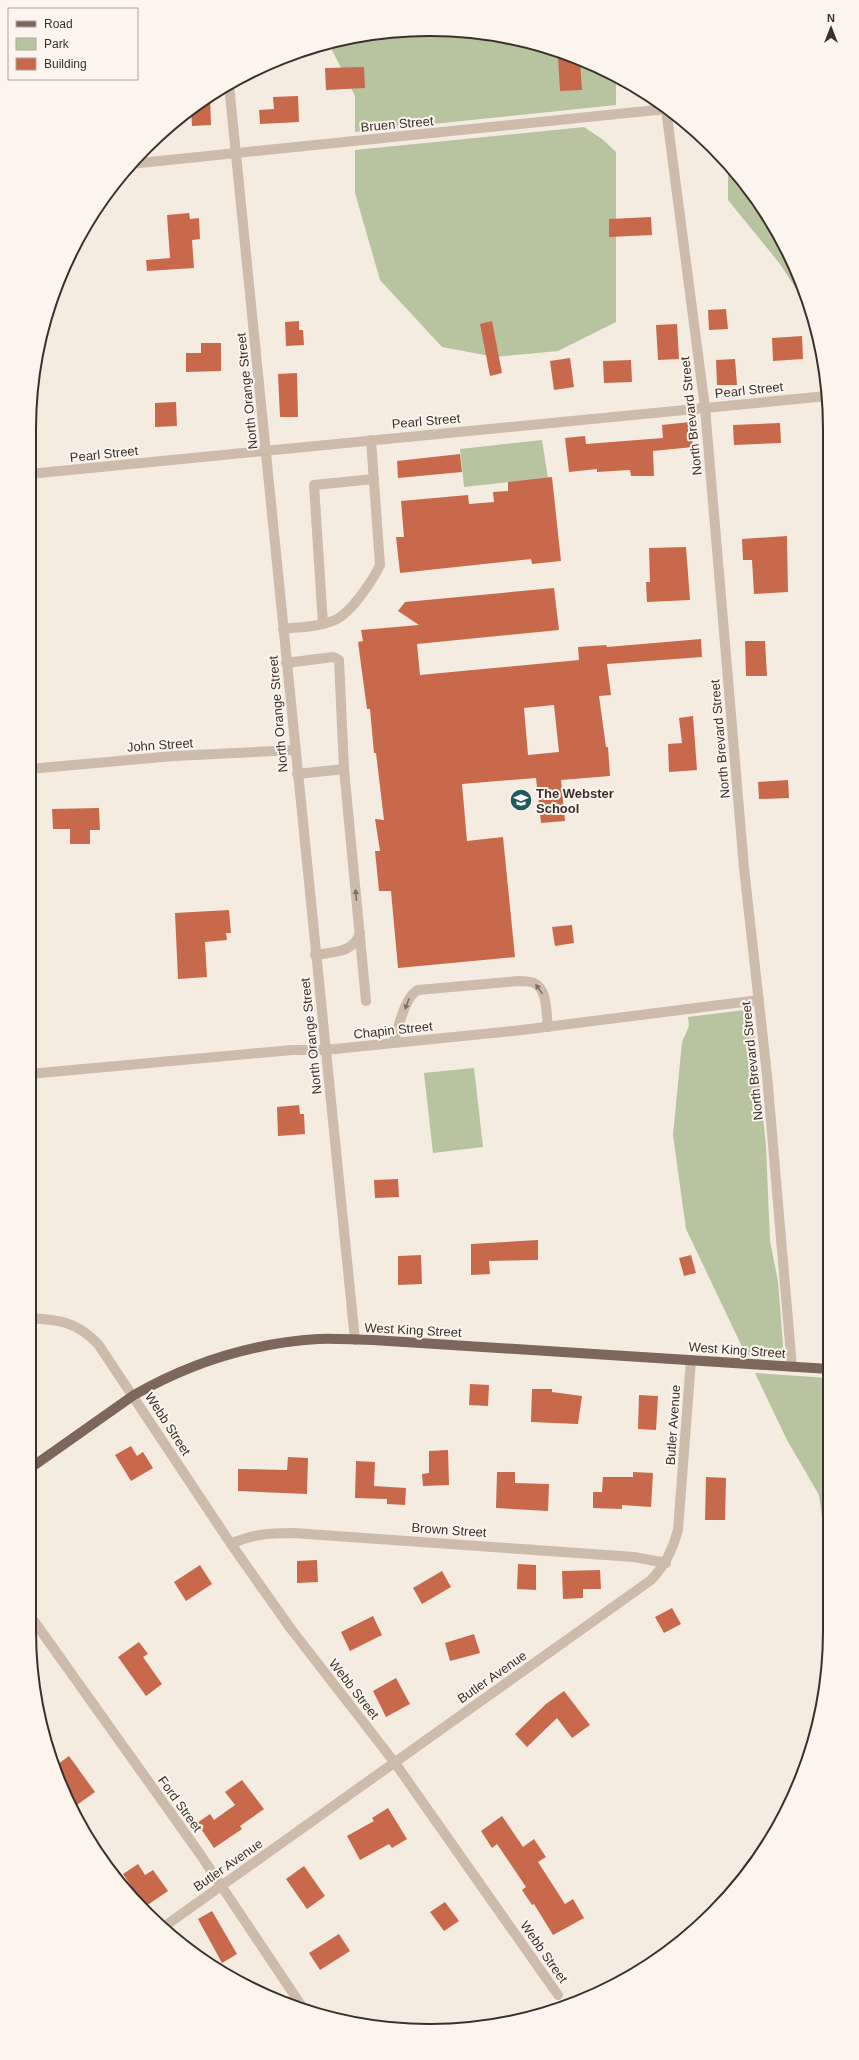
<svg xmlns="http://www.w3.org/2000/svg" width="859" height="2060" font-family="Arial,sans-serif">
<rect width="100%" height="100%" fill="#f4ebe1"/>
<g fill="#b8c4a0">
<polygon points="403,30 482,32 558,50 616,79 616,105 355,132 355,96 328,42"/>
<polygon points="584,127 602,139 616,152 616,322 558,351 495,357 442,347 380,280 355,193 355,150"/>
<polygon points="728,163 776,229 799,276 827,377 827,387 824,387 818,351 805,303 780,264 728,200"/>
<polygon points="542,440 548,478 464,487 460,449"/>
<polygon points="752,1009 766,1146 770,1241 778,1281 784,1358 746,1355 686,1229 673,1135 682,1042 689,1026 688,1017"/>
<polygon points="474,1068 483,1147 433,1153 424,1073"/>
<polygon points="755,1373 828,1378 829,1381 830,1576 819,1495 787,1440"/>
</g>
<g fill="#c8694b" fill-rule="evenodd">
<polygon points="570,56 580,61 582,90 560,91 558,57"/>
<polygon points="364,67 365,88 326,90 325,68"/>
<polygon points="298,96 299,122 260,124 259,110 274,109 273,97"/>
<polygon points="210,97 211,125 192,126 191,108"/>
<polygon points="189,213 190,219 199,218 200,239 192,240 194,268 147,271 146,260 170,258 167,215"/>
<polygon points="651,217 652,235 609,237 609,219"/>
<polygon points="726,309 728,329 709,330 708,310"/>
<polygon points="299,321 299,330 303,330 304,345 286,346 285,322"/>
<polygon points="492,321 502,373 490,376 480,324"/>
<polygon points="677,324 679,359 658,360 656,325"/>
<polygon points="802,336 803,359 773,361 772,338"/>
<polygon points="201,343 221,343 221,371 186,372 186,353 201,353"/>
<polygon points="570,358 574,387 554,390 550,361"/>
<polygon points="735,359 737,385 717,385 716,360"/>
<polygon points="631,360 632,382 604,383 603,361"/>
<polygon points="297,373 298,417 280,417 278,374"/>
<polygon points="176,402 177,426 155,427 155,403"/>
<polygon points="690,422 693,447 653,451 654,476 631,476 630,470 597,472 597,469 569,472 565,438 585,436 586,444 663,438 662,425"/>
<polygon points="780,423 781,443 734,445 733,425"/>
<polygon points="460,454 462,472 398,478 397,461"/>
<polygon points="552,477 561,561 532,564 531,559 400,573 396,537 404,537 401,501 468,495 469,504 494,502 493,492 508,491 508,482"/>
<polygon points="787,536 788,592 754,594 752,560 743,560 742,539"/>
<polygon points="686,547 690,600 647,602 646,582 650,582 649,548"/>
<path d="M554,588L559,630L417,644L420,675L579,660L578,647L606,645L607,647L701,639L702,657L607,664L611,695L599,696L606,747H608L610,776L561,780L565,821L541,823L536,778L462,784L467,841L503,837L515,957L398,968L391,891H379L375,851H380L375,819L384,820L376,753H374L370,709H367L358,642L363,641L361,630L419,625L398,611L405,602ZM554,705L559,752L528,755L524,708Z"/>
<polygon points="745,641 765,641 767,676 746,676"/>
<polygon points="693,716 697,770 669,772 668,744 682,743 679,718"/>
<polygon points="788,780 789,798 759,799 758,782"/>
<polygon points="99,808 100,830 90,830 90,844 70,844 70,829 53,829 52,809"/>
<polygon points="229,910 231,933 226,933 227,940 205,942 207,977 178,979 175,913"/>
<polygon points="572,925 574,943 555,946 552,927"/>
<polygon points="299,1105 300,1114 304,1114 305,1134 278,1136 277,1107"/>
<polygon points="398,1179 399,1197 375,1198 374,1180"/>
<polygon points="538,1240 538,1260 489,1261 490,1274 471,1275 471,1244"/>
<polygon points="421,1255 422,1284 398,1285 398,1256"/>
<polygon points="691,1255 696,1273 684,1276 679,1258"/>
<polygon points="470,1384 489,1385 488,1406 469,1405"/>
<polygon points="532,1389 552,1389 552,1392 582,1396 578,1424 531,1422"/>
<polygon points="639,1395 658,1396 656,1430 638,1429"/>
<polygon points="131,1446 137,1456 143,1452 153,1468 131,1481 115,1455"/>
<polygon points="448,1450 449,1485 423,1486 422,1474 429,1473 429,1451"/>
<polygon points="288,1457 308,1458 307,1494 238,1491 238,1469 287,1470"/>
<polygon points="356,1461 375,1462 374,1486 406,1488 405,1505 387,1504 387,1499 355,1498"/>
<polygon points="497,1472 515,1472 515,1483 549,1484 548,1511 496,1508"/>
<polygon points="633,1472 653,1473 651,1507 622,1505 622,1509 593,1508 593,1492 602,1492 603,1477 633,1477"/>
<polygon points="706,1477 726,1478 725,1520 705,1520"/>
<polygon points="317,1560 318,1582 297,1583 297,1561"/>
<polygon points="518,1564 536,1565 536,1590 517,1589"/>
<polygon points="200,1565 212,1584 186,1601 174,1582"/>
<polygon points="600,1570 601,1589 583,1589 583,1598 563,1599 562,1571"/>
<polygon points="442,1571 451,1587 422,1604 413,1588"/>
<polygon points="672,1608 681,1624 664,1633 655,1617"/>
<polygon points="373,1616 382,1635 350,1651 341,1632"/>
<polygon points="474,1634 480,1653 450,1661 445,1643"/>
<polygon points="139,1642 148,1654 143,1657 162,1684 146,1696 118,1657"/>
<polygon points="396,1678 410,1704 386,1717 373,1691"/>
<polygon points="564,1691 590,1725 572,1738 557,1718 527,1747 515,1734 546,1704"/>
<polygon points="69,1756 95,1792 74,1807 69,1800 54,1767"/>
<polygon points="242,1780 264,1809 240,1826 242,1829 214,1848 197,1823 210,1814 214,1820 235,1805 225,1792"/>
<polygon points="388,1808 407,1839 392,1848 389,1844 360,1860 347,1836 374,1821 372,1818"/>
<polygon points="502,1816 523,1847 534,1839 546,1857 538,1862 565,1904 573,1899 584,1918 553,1935 534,1904 532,1905 522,1890 526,1887 497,1844 492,1848 481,1831"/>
<polygon points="138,1864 145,1875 153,1870 168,1891 146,1906 143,1902 138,1905 125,1890 131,1886 123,1874"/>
<polygon points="304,1866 325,1896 307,1909 286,1879"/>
<polygon points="445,1902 459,1921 444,1931 430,1912"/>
<polygon points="212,1911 237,1954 222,1963 198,1919"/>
<polygon points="339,1934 350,1951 320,1970 309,1953"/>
</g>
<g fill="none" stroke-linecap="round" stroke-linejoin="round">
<g stroke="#cdbbac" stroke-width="10">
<polyline points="229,85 355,1340"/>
<polyline points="666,109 705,408 744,868 767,1075 792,1367"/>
<polyline points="130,164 666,109"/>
<polyline points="29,474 827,396"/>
<polyline points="323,624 314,485 374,479"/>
<path d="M283,629C300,627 319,627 335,620C351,613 373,580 380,565L371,440"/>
<polyline points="286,663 333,657 339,660 344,769 366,1001"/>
<polyline points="29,769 174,756 294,750"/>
<polyline points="297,774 344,769"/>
<path d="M315,955C333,952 354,953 360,933"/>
<path d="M393,1043C399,1028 404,997 418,990L518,981C523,981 530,981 534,983C548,989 546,1014 548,1027"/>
<polyline points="29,1074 292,1050 325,1050 522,1030 759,1000"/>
<path d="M29,1318C59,1320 76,1321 98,1344L231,1544L291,1629L395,1763L558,1995"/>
<path d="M231,1544C252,1534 270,1533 293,1533L634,1557L666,1563"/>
<polyline points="29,1614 200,1854 305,2011"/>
<path d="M162,1928L651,1580C665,1565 672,1551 678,1530L691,1360"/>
</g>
<path stroke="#7d675c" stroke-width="10" d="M29,1469L134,1395C190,1363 253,1343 318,1339C336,1338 355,1340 373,1340L829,1369"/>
</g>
<defs><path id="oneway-solid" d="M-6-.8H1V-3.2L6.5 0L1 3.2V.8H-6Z"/></defs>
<g fill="#7d6f65">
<use href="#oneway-solid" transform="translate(356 895) rotate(-95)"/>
<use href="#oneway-solid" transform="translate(539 989) rotate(-126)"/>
<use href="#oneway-solid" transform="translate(407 1004) rotate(111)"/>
</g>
<defs>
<g id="school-disc" transform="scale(1.15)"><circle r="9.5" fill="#1f5a5e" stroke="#fbf5ee"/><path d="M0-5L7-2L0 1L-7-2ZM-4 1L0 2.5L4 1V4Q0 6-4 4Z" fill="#fff"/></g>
</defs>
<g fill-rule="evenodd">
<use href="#school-disc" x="521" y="800"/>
</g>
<g text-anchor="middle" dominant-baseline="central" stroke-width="4" stroke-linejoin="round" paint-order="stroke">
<g font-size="13" fill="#3b302b" stroke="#fbf5ee">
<text transform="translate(397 124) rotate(-5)">Bruen Street</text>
<text transform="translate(749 390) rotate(-6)">Pearl Street</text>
<text transform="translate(247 391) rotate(-96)">North Orange Street</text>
<text transform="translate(691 416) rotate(-96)">North Brevard Street</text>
<text transform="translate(426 421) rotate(-5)">Pearl Street</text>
<text transform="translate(104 454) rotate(-6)">Pearl Street</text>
<text transform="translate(278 714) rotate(-95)">North Orange Street</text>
<text transform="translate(720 739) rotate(-95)">North Brevard Street</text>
<text transform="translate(160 745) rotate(-4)">John Street</text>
<text transform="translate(393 1030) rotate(-6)">Chapin Street</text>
<text transform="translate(311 1036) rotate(-96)">North Orange Street</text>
<text transform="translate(752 1061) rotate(-96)">North Brevard Street</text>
<text transform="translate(413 1330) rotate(3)">West King Street</text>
<text transform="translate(737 1350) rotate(4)">West King Street</text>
<text transform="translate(168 1424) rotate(57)">Webb Street</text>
<text transform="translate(673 1425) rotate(-86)">Butler Avenue</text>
<text transform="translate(449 1530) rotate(4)">Brown Street</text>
<text transform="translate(492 1677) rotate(-35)">Butler Avenue</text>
<text transform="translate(354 1689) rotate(52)">Webb Street</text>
<text transform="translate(180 1804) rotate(54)">Ford Street</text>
<text transform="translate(228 1865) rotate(-35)">Butler Avenue</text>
<text transform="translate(544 1952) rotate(55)">Webb Street</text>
</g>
<g font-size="13" font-weight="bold" fill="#3b302b" stroke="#fbf5ee" text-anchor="start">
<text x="536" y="793">The Webster<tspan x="536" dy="15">School</tspan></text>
</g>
</g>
<path d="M0 0H859V2060H0ZM429 36H430A393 393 0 0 1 823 429V1631A393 393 0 0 1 430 2024H429A393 393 0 0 1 36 1631V429A393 393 0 0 1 429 36Z" fill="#fbf5ee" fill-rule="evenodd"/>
<path fill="none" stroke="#3b302b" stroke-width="2" d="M429 36H430A393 393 0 0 1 823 429V1631A393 393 0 0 1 430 2024H429A393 393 0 0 1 36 1631V429A393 393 0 0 1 429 36Z"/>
<rect x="8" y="8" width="130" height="72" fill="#fbf5ee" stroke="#aea6a0"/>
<rect x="16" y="21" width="20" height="6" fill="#7d675c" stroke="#aea6a0"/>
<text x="44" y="28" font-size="12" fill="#3b302b">Road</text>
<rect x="16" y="38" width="20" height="12" fill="#b8c4a0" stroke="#aea6a0"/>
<text x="44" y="48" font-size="12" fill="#3b302b">Park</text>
<rect x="16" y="58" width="20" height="12" fill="#c8694b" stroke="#aea6a0"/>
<text x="44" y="68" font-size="12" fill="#3b302b">Building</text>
<g transform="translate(831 28)" stroke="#fbf5ee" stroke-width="3" paint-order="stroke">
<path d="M0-3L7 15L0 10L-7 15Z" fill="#3b302b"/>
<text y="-6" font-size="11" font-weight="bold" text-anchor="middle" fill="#3b302b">N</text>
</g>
</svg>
